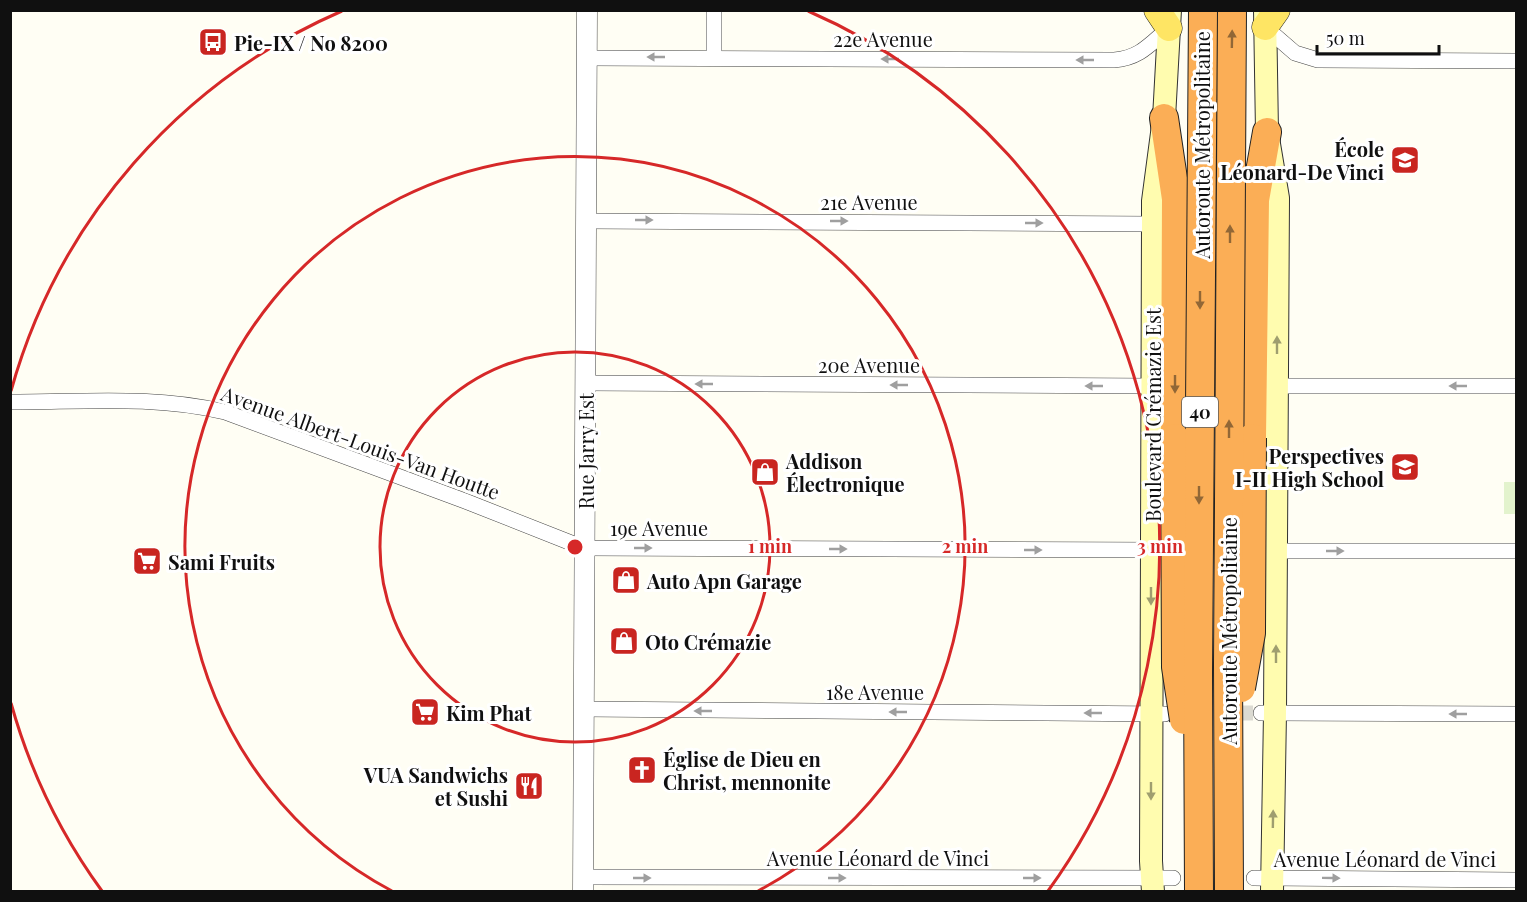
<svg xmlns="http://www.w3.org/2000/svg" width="1527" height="902" font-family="'Playfair Display',serif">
<rect width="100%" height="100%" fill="#fffef4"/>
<rect fill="#e3f3cd" x="1504" y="482" width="12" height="32"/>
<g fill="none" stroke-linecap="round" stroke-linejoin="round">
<polyline stroke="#dbdad2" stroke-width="15" stroke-dasharray="15 8" stroke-linecap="butt" points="1192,713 1261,713"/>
<g stroke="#434343" stroke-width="16">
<g id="minor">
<polyline points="714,10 714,57"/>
<polyline points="1265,27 1295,53 1318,60 1516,61"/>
<path d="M587,58L1114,60C1140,58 1150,44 1169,28"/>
<polyline points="586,221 1153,224"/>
<polyline points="585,383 1153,386"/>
<polyline points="1277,386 1516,386"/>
<path d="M10,402C82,402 155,395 225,412L465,501L584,548L1160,550"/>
<polyline points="1268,551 1516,551"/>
<polyline points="584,709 1165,714"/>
<polyline points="1261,713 1516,714"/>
<polyline points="583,877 1173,878"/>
<polyline points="1254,878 1516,880"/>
</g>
</g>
<g stroke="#434343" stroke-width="21">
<polyline id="tertiary" points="583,892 587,10"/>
</g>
<g stroke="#323232" stroke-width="24">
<g id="secondary">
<polyline points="1265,10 1267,132 1278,198 1275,713 1272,892"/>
<polyline points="1153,892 1151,861 1153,224 1153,201 1164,118 1170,10"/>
</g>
</g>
<g stroke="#212121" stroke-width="27">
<g id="primary">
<polyline points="1157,10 1169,28"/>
<polyline points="1265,27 1277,10"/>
</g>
</g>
<g stroke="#212121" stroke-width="30">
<g id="motorway">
<polyline points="1164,118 1176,199 1175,438"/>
<polyline points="1252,438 1255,200 1267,132"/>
</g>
</g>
<use href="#minor" stroke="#fff" stroke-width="15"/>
<use href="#tertiary" stroke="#fff" stroke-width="20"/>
<use href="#secondary" stroke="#fffcaf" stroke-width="22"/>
<use href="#primary" stroke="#fee564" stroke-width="26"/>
<use href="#motorway" stroke="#fbae56" stroke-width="28"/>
<g stroke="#212121" stroke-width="30" stroke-linecap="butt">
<g id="motorway-bridge">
<polyline points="1175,438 1176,667 1184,720"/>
<polyline points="1241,688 1251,633 1252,438"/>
<polyline points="1199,892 1198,673 1203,10"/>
<polyline points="1229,892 1228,665 1232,10"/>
</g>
</g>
<use href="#motorway-bridge" stroke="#fbae56" stroke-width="28"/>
</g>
<defs><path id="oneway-solid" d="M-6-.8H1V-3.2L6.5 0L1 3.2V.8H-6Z" transform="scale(1.5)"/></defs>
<g fill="#916736">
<use href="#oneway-solid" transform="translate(1232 39) rotate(-89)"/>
<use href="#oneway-solid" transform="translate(1230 234) rotate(-90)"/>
<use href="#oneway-solid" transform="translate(1200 300) rotate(90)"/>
<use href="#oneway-solid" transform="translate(1175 384) rotate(90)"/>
<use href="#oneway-solid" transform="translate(1229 429) rotate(-90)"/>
<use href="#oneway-solid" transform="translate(1199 495) rotate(90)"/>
</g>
<g fill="#9f9f9f">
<use href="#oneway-solid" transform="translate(656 57) rotate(-180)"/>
<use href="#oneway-solid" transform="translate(890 59) rotate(-180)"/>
<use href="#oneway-solid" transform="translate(1085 60) rotate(-180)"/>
<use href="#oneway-solid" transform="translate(644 220)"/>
<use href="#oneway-solid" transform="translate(839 221)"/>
<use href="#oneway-solid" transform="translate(1034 223)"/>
<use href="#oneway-solid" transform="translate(704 384) rotate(-180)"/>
<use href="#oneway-solid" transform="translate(899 385) rotate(-180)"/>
<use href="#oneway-solid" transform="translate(1094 386) rotate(-180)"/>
<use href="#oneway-solid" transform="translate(1458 386) rotate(180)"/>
<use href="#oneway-solid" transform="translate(643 548)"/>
<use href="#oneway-solid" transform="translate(838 549)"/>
<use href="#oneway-solid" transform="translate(1033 550)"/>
<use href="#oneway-solid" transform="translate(1335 551)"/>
<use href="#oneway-solid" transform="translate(703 711) rotate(-180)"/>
<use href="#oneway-solid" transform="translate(898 712) rotate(-180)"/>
<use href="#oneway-solid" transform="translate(1093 713) rotate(-180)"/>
<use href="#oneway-solid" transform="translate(1458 714) rotate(-180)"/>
<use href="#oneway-solid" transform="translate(642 878)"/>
<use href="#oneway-solid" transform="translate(837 878)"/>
<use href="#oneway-solid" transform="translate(1032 878)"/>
<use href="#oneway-solid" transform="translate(1331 878) rotate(1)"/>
</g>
<g fill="#9f9e6f">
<use href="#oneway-solid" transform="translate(1277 345) rotate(-90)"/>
<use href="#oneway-solid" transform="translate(1151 596) rotate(90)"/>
<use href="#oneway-solid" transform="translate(1276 654) rotate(-90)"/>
<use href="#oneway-solid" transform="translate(1151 791) rotate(90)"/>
<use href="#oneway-solid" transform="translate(1273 819) rotate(-89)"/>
</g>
<g fill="none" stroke="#d62828" stroke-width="3">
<circle cx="575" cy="547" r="195"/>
<path d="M392 891A390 390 0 1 1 758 891"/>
<path d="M102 891A585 585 0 0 1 11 703M11 391A585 585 0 0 1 342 11M808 11A585 585 0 0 1 1048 891"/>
</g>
<defs>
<g id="bus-square" transform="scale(1.5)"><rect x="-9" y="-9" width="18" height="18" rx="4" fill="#c92520" stroke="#fff"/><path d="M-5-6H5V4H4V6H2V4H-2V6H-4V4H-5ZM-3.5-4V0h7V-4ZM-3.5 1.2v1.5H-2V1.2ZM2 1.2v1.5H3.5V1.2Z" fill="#fff"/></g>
<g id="school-square" transform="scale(1.5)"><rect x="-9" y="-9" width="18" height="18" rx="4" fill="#c92520" stroke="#fff"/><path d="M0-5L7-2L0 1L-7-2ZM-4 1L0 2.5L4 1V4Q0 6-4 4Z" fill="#fff"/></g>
<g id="shop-square" transform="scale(1.5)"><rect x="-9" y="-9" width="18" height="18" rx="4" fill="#c92520" stroke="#fff"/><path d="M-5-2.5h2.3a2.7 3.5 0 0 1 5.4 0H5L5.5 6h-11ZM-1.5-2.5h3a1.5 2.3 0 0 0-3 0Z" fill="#fff"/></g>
<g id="supermarket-square" transform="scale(1.5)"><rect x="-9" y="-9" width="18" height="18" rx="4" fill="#c92520" stroke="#fff"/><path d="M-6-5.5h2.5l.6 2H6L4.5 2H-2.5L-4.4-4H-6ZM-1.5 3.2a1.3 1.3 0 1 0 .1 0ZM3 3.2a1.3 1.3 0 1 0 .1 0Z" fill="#fff"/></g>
<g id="church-square" transform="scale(1.5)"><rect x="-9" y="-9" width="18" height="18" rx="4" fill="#c92520" stroke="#fff"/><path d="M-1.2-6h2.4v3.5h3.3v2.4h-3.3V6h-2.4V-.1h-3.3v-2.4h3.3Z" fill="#fff"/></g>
<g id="restaurant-square" transform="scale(1.5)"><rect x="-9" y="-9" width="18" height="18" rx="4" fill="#c92520" stroke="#fff"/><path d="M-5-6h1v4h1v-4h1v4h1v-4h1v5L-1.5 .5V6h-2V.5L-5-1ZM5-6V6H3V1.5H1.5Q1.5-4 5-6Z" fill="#fff"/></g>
</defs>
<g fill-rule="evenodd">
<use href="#bus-square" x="213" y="42"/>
<use href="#school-square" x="1405" y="160"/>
<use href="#school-square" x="1405" y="467"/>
<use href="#shop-square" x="765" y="472"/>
<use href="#supermarket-square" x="147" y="561"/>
<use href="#shop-square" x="626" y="580"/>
<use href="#shop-square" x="624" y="641"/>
<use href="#supermarket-square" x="425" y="712"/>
<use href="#church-square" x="642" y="770"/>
<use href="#restaurant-square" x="529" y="786"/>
</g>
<g text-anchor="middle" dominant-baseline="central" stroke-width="6" stroke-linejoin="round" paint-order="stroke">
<rect fill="#fff" stroke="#585858" stroke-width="1.5" x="1182" y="397" width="36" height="30" rx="4.5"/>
<g font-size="18" font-weight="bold" fill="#101010">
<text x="1200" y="412">40</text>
</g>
<g font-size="20" fill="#101010" stroke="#fff">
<text x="883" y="38">22e Avenue</text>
<text transform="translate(1201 145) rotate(-90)">Autoroute Métropolitaine</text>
<text x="869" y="201">21e Avenue</text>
<text x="869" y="364">20e Avenue</text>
<text transform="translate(1152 415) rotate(-90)">Boulevard Crémazie Est</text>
<text transform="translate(361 442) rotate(20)">Avenue Albert-Louis-Van Houtte</text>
<text transform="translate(585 451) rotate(-90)">Rue Jarry Est</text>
<text x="659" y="527">19e Avenue</text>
<text transform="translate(1228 631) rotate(-90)">Autoroute Métropolitaine</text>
<text x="875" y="691">18e Avenue</text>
<text x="878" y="857">Avenue Léonard de Vinci</text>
<text x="1385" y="858">Avenue Léonard de Vinci</text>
</g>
<g font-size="20" font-weight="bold" fill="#101010" stroke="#fff" text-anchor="start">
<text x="234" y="42">Pie-IX / No 8200</text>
<text x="1384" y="148" text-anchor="end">École<tspan x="1384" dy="23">Léonard-De Vinci</tspan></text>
<text x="1384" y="455" text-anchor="end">Perspectives<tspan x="1384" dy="23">I-II High School</tspan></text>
<text x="786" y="460">Addison<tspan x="786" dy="23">Électronique</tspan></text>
<text x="168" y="561">Sami Fruits</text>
<text x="647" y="580">Auto Apn Garage</text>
<text x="645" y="641">Oto Crémazie</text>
<text x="446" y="712">Kim Phat</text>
<text x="663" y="758">Église de Dieu en<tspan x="663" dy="23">Christ, mennonite</tspan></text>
<text x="508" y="774" text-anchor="end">VUA Sandwichs<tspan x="508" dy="23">et Sushi</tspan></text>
</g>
</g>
<circle cx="575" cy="547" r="9" fill="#d62828" stroke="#fff" stroke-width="3"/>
<g font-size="18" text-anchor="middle" font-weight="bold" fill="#d62828" stroke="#fff" stroke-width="6" stroke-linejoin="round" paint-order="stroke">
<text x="770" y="553">1 min</text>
<text x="965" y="553">2 min</text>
<text x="1160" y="553">3 min</text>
</g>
<rect width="1527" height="902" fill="none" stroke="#101010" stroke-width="24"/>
<path d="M1317 45v9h122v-9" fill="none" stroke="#101010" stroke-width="3"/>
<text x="1326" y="45" font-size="18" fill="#101010" stroke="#ffffff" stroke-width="4.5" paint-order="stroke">50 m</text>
</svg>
